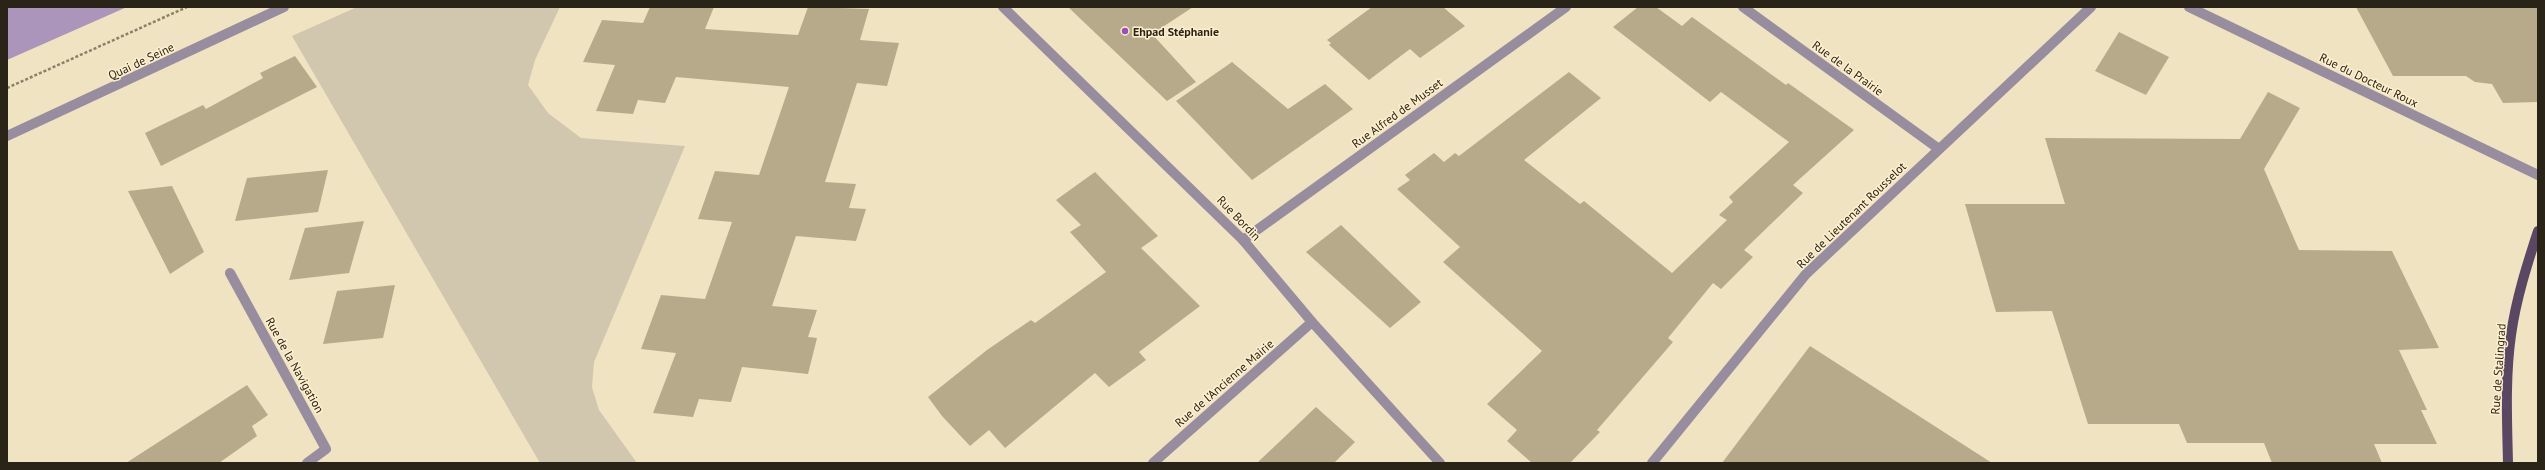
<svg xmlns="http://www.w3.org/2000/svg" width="2545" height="470" font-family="'PT Sans',sans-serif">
<rect width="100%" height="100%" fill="#f0e3c1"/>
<polygon fill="#d1c7ae" points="357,7 560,7 535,60 528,85 548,113 581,138 685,146 594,362 592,387 599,410 637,463 540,463 292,36"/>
<polygon fill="#ac95ba" points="7,7 127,7 7,60"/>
<g fill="#b7aa8a">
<polygon points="650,7 714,7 705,29 798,35 808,7 869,9 860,40 899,43 887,86 857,83 825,182 856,184 849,208 866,209 856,241 796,236 772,306 817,310 808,337 817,338 808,374 742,367 731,402 699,399 693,417 653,413 676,353 641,349 661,295 705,299 732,222 698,219 715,171 759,175 789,87 676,77 665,103 638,100 633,114 596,111 615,65 583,62 602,20 643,23"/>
<polygon points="1068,7 1193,7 1152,34 1196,82 1167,101"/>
<polygon points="1372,7 1443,7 1465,26 1420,58 1410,49 1369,80 1329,45 1331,43 1327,40"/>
<polygon points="1638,7 1656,7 1682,26 1692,17 1786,85 1788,83 1854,130 1793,185 1803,193 1744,250 1753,257 1721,289 1713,283 1668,338 1673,342 1597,430 1600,432 1570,463 1532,463 1507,441 1517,430 1487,404 1542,351 1443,262 1460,247 1397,189 1410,180 1405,175 1434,153 1444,162 1455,153 1459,156 1569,72 1601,98 1524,160 1580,204 1584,201 1672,273 1727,220 1719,215 1733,202 1729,197 1789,142 1721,92 1710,102 1613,27"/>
<polygon points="2356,7 2538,7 2538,102 2503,103 2492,84 2475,82 2466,76 2393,76"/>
<polygon points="2119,32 2169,57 2146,95 2095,71"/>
<polygon points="295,56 317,87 161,166 145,133 203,105 206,109 263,78 260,73"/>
<polygon points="1232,62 1288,109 1325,84 1353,109 1252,180 1176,101"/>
<polygon points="2268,92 2300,108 2264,169 2299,250 2392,251 2439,348 2399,350 2427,410 2421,410 2437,444 2374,444 2382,463 2272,463 2264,443 2187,443 2179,424 2088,424 2052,311 1996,312 1965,204 2065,204 2045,138 2240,139"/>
<polygon points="328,170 318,212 235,221 247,178"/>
<polygon points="1095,172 1158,236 1141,248 1200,306 1139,352 1146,360 1109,387 1095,373 1005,448 989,430 970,446 942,416 928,397 987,350 1031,320 1035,323 1106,272 1070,232 1081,225 1056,200"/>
<polygon points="172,186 204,252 170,274 128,191"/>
<polygon points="364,221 349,273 289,280 305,228"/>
<polygon points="1341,225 1421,302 1390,328 1306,252"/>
<polygon points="395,285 383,338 323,344 337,291"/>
<polygon points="1810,346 1992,463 1722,463"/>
<polygon points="247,385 268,415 252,426 257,436 219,463 126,463"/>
<polygon points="1316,407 1355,442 1334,463 1257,463"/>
</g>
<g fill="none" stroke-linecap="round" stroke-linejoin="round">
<polyline stroke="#8a816a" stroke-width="2.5" stroke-dasharray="3 2" stroke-linecap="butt" points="7,88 187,7"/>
<g stroke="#988d9e" stroke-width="10">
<polyline points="1003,7 1243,240 1312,322 1440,463"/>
<polyline points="1743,7 1939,149"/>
<polyline points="2189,7 2538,175"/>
<polyline points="7,136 284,7"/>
<polyline points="1243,240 1566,7"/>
<polyline points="230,273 326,449 307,463"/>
<polyline points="1153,463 1312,322"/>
<polyline points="1652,463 1806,274 2091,7"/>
</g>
<path stroke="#594763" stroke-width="10" d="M2508,463C2507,420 2505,377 2511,335C2516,299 2527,265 2538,231"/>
</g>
<circle fill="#9a4dbf" stroke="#fef0ce" stroke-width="1.5" cx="1125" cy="31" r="4"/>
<g text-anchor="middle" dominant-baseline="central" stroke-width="3" stroke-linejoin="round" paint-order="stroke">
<g font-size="12" font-weight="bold" fill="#292417" stroke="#fef0ce" text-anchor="start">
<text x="1133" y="31">Ehpad Stéphanie</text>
</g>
<g font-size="12" fill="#292417" stroke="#fef0ce">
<text transform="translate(141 61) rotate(-25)">Quai de Seine</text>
<text transform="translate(1848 68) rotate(36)">Rue de la Prairie</text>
<text transform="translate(2369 80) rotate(26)">Rue du Docteur Roux</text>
<text transform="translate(1397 113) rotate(-36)">Rue Alfred de Musset</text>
<text transform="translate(1851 215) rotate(-44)">Rue de Lieutenant Rousselot</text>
<text transform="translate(1239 218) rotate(46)">Rue Bordin</text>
<text transform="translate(295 365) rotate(61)">Rue de la Navigation</text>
<text transform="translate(2498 369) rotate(-86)">Rue de Stalingrad</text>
<text transform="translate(1224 383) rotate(-41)">Rue de l'Ancienne Mairie</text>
</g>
</g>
<rect width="2545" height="470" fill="none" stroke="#292417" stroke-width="16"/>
</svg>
